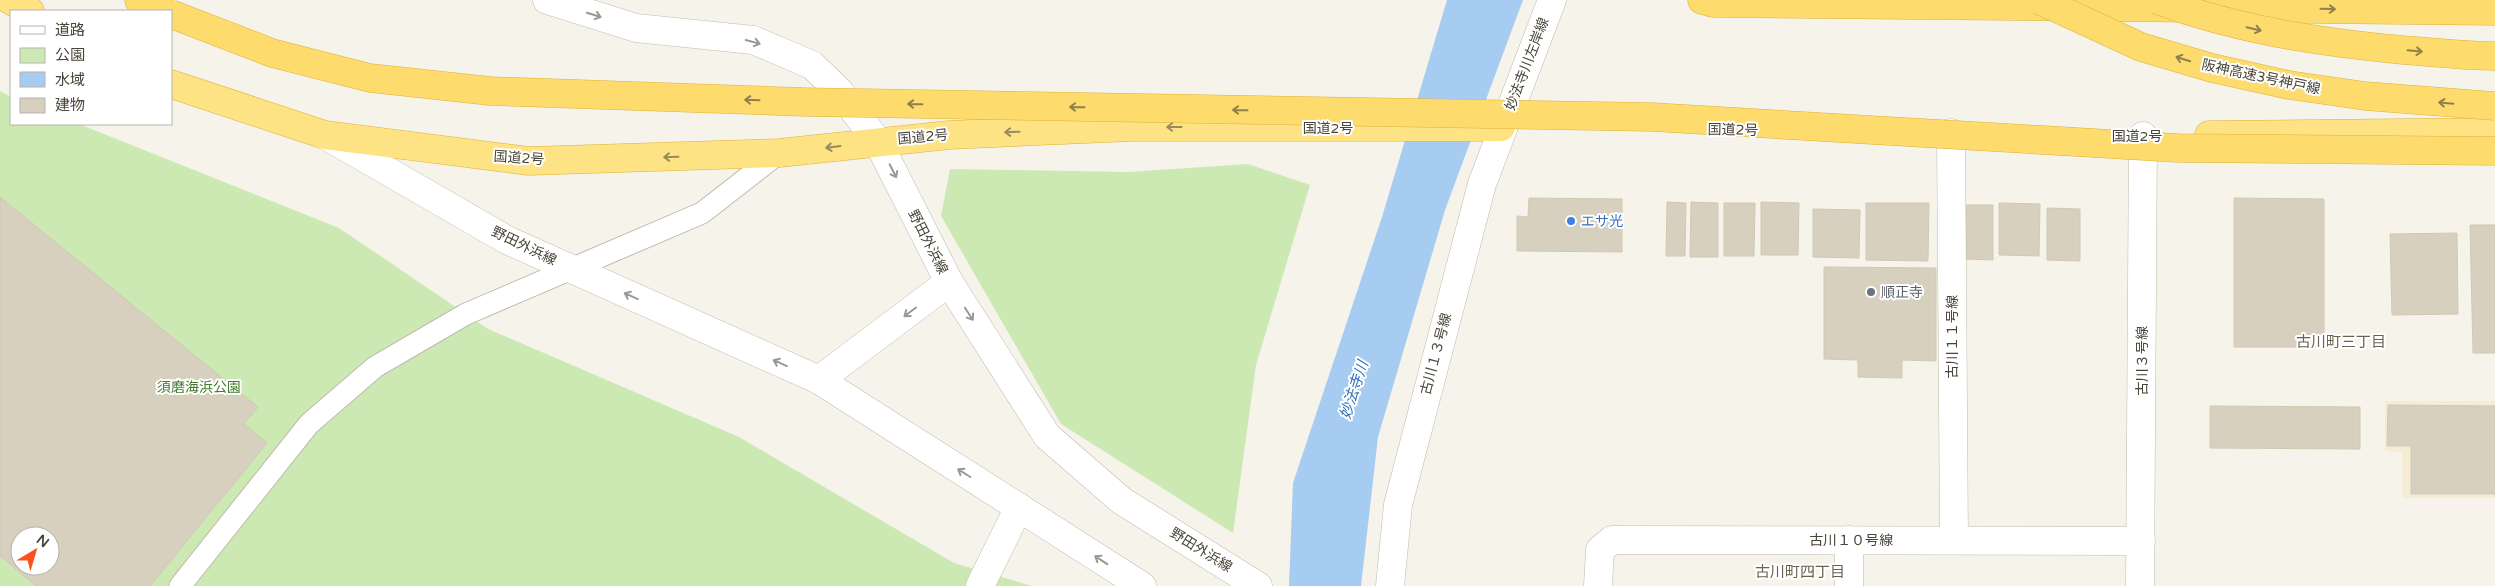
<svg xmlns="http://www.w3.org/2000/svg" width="2495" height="586" font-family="'Varela Round','Noto Sans JP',sans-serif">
<rect width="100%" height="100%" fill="#f5f3ea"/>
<polygon fill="#f6ecd6" points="2385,401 2495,401 2495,498 2402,498 2402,452 2385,451"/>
<g fill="#cce9b3" fill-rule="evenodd">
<path d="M0,91L11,97V124H79L339,228L488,329L739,437L954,563L1032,586H0ZM20,536H50V566H20Z"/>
<polygon points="1248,164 1310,185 1256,365 1233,533 1061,424 941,216 950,169 1128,172"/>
</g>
<polygon fill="#a7ccf1" points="1447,0 1523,0 1445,210 1378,437 1361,586 1289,586 1293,483 1382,217"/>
<g fill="#d7d0bf" stroke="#d2c8b2" fill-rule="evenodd">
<path d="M0,197L258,407L244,424L267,443L150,586H36L0,556ZM20,536H50V566H20Z"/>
<polygon points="1529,198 1622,199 1622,252 1517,251 1517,216 1528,217"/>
<polygon points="2234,198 2324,199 2324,347 2234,347"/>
<polygon points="1667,202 1686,203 1685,256 1666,256"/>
<polygon points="1691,202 1718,203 1718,257 1690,257"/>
<polygon points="1761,202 1799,203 1798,255 1761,255"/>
<polygon points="1724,203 1755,203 1754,256 1724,256"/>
<polygon points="1866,203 1929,203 1928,261 1866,260"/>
<polygon points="1999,203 2040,204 2039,256 1999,255"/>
<polygon points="1966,205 1993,205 1993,260 1966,259"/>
<polygon points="2047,208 2080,209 2080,261 2047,260"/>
<polygon points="1813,209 1860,210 1859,258 1813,257"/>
<polygon points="2470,225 2495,225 2495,353 2473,353"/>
<polygon points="2457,233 2458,314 2392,315 2390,234"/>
<polygon points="1824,267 1936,268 1936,361 1902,360 1902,378 1858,377 1858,360 1824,359"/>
<polygon points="2388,405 2495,406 2495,494 2411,494 2411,446 2387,446"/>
<polygon points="2210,406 2360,407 2360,449 2210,448"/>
</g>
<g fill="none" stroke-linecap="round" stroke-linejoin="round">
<g stroke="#c1bbac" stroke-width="23">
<polyline id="service" points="180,586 309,424 375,367 466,314 702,213 779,153"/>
</g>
<g stroke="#c1bbac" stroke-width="29">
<g id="minor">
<polyline points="1951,133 1954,540"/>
<polyline points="819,380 949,282"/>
<polyline points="980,586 1019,507"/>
<polyline points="1598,586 1600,550 1612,540 2141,541"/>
<polyline points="1849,586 1849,540"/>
</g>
</g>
<g stroke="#c1bbac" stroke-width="29">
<g id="tertiary">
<polyline points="547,0 636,28 753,40 812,65 839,91 878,142 949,282 1047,436 1122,501 1258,586"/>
<polyline points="325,135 507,240 819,380 1142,586"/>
<polyline points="1390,586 1398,505 1482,184 1552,0"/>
<polyline points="2140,586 2143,136"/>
</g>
</g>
<g stroke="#deb13b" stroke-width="29">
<g id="trunk">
<polyline points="10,0 30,11"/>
<polyline points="171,84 325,135 529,161 779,153 949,135 1132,127 1501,127"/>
<polyline points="2209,135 2495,132"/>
</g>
</g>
<g stroke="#deb13b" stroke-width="29">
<g id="motorway">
<polyline points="139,0 164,11"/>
<polyline points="1702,0 1713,3 2495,11"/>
</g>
</g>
<use href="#service" stroke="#fff" stroke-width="21"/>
<use href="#minor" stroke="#fff" stroke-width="28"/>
<use href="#tertiary" stroke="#fff" stroke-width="28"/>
<use href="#trunk" stroke="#fee384" stroke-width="28"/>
<use href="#motorway" stroke="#fddb6d" stroke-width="28"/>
<g stroke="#deb13b" stroke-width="29" stroke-linecap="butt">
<g id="motorway-bridge">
<polyline points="2039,0 2141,47 2212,68 2289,85 2365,96 2495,106"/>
<path d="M2157,0C2237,30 2319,42 2403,50C2434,52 2464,56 2495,56"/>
<polyline points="171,14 272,53 370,78 490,91 804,102 1652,117 2178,148 2495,151"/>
</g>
</g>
<use href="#motorway-bridge" stroke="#fddb6d" stroke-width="28"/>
</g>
<defs><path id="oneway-shaft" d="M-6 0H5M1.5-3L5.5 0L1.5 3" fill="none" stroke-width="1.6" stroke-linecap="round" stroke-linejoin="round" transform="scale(1.25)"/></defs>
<g stroke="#91804d">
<use href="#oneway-shaft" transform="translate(2328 9) rotate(1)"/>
<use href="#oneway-shaft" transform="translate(2254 29) rotate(13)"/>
<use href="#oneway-shaft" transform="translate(2415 51) rotate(5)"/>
<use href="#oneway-shaft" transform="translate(2183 59) rotate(-163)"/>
<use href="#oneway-shaft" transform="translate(752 100) rotate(-178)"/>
<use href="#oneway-shaft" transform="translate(2446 103) rotate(-175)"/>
<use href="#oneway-shaft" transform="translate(915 104) rotate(-179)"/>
<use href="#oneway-shaft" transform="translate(1077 107) rotate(-179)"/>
<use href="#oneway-shaft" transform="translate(1240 110) rotate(-179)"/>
</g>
<g stroke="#9b9892">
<use href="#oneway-shaft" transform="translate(594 15) rotate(17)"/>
<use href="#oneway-shaft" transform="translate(753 42) rotate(15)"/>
<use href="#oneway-shaft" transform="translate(893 171) rotate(63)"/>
<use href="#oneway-shaft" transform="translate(631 296) rotate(-156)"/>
<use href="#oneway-shaft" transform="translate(910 312) rotate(143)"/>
<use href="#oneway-shaft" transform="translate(969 314) rotate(57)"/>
<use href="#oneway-shaft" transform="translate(780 363) rotate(-156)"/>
<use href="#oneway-shaft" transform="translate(964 473) rotate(-148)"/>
<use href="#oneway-shaft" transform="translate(1101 560) rotate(-147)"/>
</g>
<g stroke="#9a8c5a">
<use href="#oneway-shaft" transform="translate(1174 127) rotate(-180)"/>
<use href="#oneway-shaft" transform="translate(1012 132) rotate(178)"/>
<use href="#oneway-shaft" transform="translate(833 147) rotate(173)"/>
<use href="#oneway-shaft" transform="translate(671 157) rotate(178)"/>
</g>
<circle fill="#3f7fe0" stroke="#fff" stroke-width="2" cx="1571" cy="221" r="5"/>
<circle fill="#6b7280" stroke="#fff" stroke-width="2" cx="1871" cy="292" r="5"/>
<g text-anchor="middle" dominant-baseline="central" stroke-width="4" stroke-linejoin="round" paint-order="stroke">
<g font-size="14" fill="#494438" stroke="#fff">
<text transform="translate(1527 64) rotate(-69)">妙法寺川左岸線</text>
<text transform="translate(2261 77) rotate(12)">阪神高速3号神戸線</text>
<text x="1328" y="128">国道2号</text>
<text transform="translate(1733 130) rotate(1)">国道2号</text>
<text x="2137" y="136">国道2号</text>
<text transform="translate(923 137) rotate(-5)">国道2号</text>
<text transform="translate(519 158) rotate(4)">国道2号</text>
<text transform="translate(928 242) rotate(63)">野田外浜線</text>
<text transform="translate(524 246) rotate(26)">野田外浜線</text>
<text transform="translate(1952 337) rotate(-90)">古川１１号線</text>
<text transform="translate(1436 354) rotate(-75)">古川１３号線</text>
<text transform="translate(2142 361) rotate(-90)">古川３号線</text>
<text x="1851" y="540">古川１０号線</text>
<text transform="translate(1201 550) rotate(32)">野田外浜線</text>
</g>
<g font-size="14" fill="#366cbe" stroke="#fff" text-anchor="start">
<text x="1581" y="221">エサ光</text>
</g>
<g font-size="14" fill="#5b616d" stroke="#fff" text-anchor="start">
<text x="1881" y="292">順正寺</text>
</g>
<g font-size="14" fill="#417c2a" stroke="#fff">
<text x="199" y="387">須磨海浜公園</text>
</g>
<g font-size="15" fill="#6c634f" stroke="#fff">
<text x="2341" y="342">古川町三丁目</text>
<text x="1800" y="572">古川町四丁目</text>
</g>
<g font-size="15" font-style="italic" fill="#3071b6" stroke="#fff">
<text transform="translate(1354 390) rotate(-72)">妙法寺川</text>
</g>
</g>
<rect x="10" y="10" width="162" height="115" fill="#ffffff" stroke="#b6b4af"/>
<rect x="20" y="26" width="25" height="8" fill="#ffffff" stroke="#b6b4af"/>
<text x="55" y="35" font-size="15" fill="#494438">道路</text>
<rect x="20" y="48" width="25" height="15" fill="#cce9b3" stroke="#b6b4af"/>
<text x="55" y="60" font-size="15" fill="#494438">公園</text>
<rect x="20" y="72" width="25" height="15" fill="#a7ccf1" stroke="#b6b4af"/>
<text x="55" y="85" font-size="15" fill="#494438">水域</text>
<rect x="20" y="98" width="25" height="15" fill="#d7d0bf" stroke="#b6b4af"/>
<text x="55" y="110" font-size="15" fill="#494438">建物</text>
<g transform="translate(35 551) rotate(38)"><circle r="24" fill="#ffffff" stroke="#b6b4af"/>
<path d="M0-4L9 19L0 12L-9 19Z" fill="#f9521d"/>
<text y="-8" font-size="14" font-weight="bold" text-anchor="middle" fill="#494438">N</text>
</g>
</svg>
